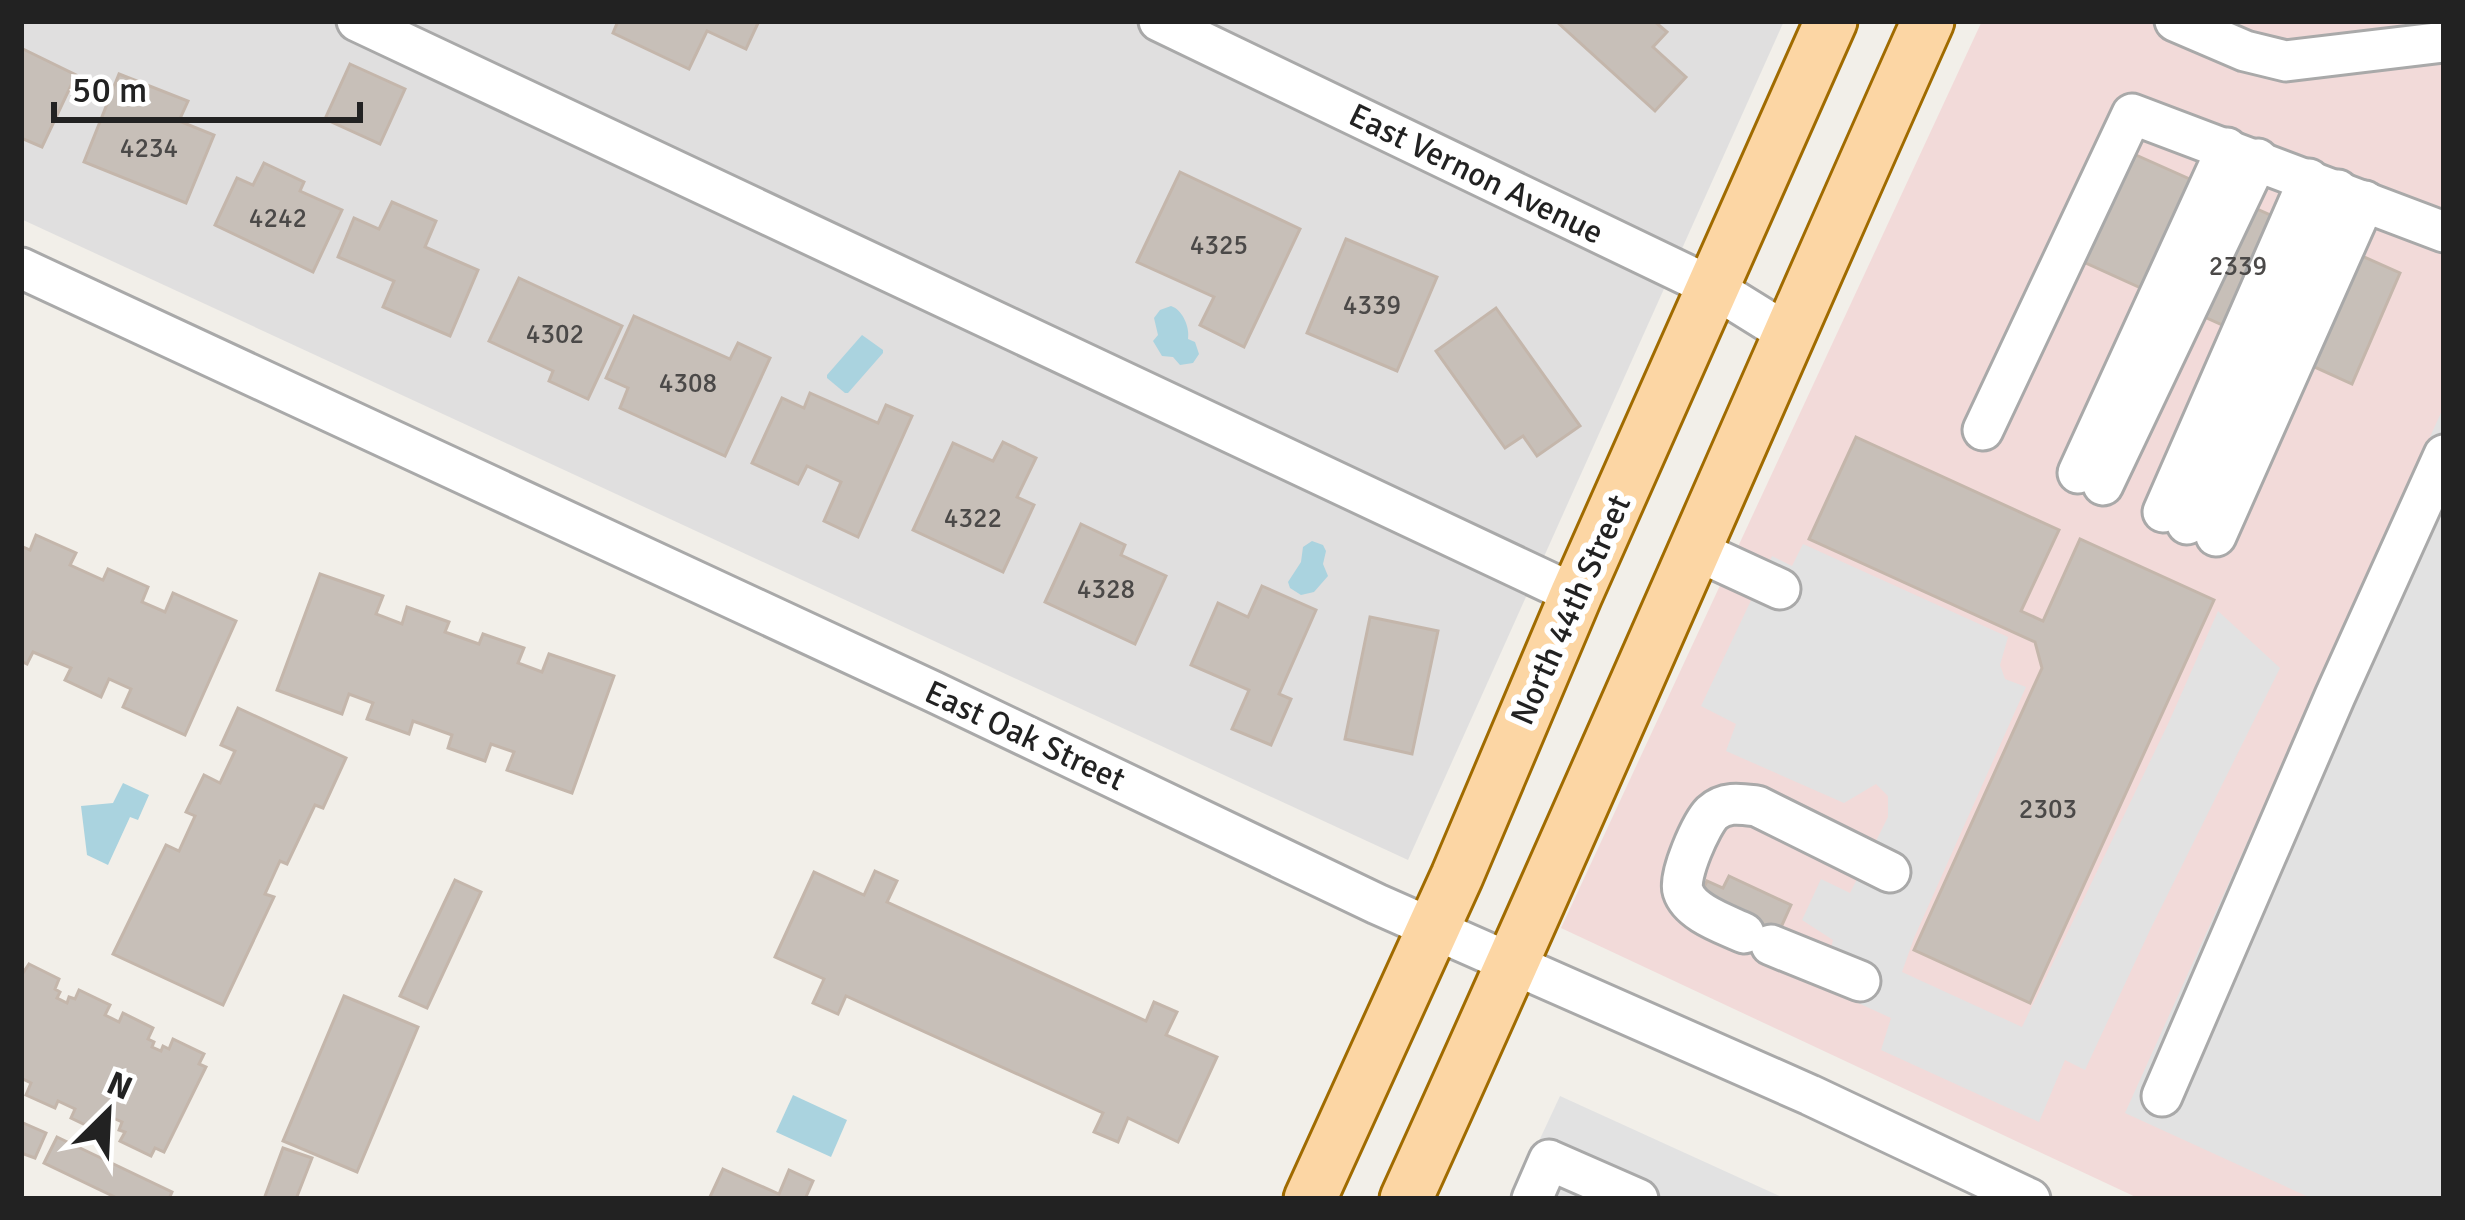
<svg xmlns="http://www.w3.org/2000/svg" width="2465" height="1220" font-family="Signika,sans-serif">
<rect width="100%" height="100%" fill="#f2efe9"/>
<polygon fill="#e0dfdf" points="21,21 1784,21 1408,860 21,219"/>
<polygon fill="#f2dad9" points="1982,21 2444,21 2444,1199 2140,1199 1561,928"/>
<g fill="#e2e2e2">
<polygon points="2444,406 2444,1199 2313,1199 2125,1113"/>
<polygon points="1803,544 2008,637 2000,665 2005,679 2026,687 1914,938 1902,972 2022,1027 2168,724 2218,611 2280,668 2150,930 2085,1070 2065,1060 2039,1122 1881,1050 1891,1018 1821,986 1833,940 1802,920 1821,879 1850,893 1888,817 1888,796 1876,784 1844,803 1726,751 1736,724 1701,706 1772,556 1792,566"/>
<polygon points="1560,1096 1786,1199 1512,1199"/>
</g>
<g fill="#aad3df">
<path d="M1171,306C1183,310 1190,328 1188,339L1195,342L1199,354L1193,363L1180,365L1173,357L1162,356L1153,341L1158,335L1154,318L1160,310Z"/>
<polygon points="862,335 883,350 883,353 848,393 845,393 827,378 827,375"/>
<polygon points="1312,541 1323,545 1326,551 1323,564 1328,576 1314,592 1301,595 1290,588 1288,582 1301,562 1303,547"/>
<polygon points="123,783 149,795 138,820 130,817 108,865 87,855 81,806 113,803"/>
<polygon points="793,1095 847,1120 831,1157 776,1132"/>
</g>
<g fill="#c7bfb8" stroke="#c4b6ab" stroke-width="3">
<polygon points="618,21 759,21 746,49 707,31 689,69 613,33"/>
<polygon points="1556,21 1654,21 1667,32 1653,47 1686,77 1655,111"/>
<polygon points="21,48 76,75 42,147 21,138"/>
<polygon points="350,64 405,89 380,144 325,119"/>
<polygon points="119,74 188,101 179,121 214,135 186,203 84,162"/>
<polygon points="2127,151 2400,273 2352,384 2077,259"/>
<polygon points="264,163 304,182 300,191 342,210 313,272 215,225 237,178 253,185"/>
<polygon points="1180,172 1300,229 1244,347 1200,325 1214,297 1137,262"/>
<polygon points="392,202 436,221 425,247 478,270 450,336 383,307 394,281 338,257 354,218 379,229"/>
<polygon points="1346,239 1437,277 1397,371 1307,333"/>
<polygon points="519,278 622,326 588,399 549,381 553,371 489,341"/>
<polygon points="1496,308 1580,426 1537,456 1523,436 1505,448 1436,351"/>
<polygon points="634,316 730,359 738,343 770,358 725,456 620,408 628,388 606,378"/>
<polygon points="810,393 878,423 886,405 912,416 858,537 824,521 841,482 807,466 798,484 752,463 782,398 804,408"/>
<polygon points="1856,437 2059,530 2021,611 2043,621 2080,539 2214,600 2030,1003 1914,950 2042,668 2035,642 1809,539"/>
<polygon points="1003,442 1036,458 1017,497 1034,505 1003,572 913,530 953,443 993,461"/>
<polygon points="1081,524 1125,545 1121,555 1166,576 1135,644 1045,602"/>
<polygon points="36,535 76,553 70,565 103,580 108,569 148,587 142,602 165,612 173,593 236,621 185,735 123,707 131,689 109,679 101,697 65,680 71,668 33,652 27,664 21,661 21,546 30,550"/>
<polygon points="320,574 383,596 376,614 402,624 407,607 449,622 445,632 479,644 483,634 524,648 518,663 542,672 549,654 614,676 572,793 507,770 514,752 491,744 485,761 448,748 452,735 413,721 409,734 367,719 373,703 349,694 342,714 277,690"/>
<polygon points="1262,586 1316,610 1279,694 1291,699 1271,745 1232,729 1249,690 1191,665 1218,603 1248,617"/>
<polygon points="1370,617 1438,631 1412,754 1345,739"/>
<polygon points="238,708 346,758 323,808 315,805 287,864 280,861 265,894 274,897 223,1005 113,954 166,845 179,851 195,816 186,812 204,775 220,783 235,751 221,745"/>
<polygon points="875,871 897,881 887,902 1146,1021 1154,1002 1177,1012 1166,1035 1217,1057 1178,1142 1128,1118 1118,1142 1094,1132 1103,1113 846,996 838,1014 813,1003 824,979 775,957 814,872 864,895"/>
<polygon points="1729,876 1791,905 1778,934 1699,897 1707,881 1723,888"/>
<polygon points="455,880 481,892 427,1008 400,996"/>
<polygon points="29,964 59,979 55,989 60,992 57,998 67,1003 69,997 75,999 79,990 110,1005 105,1015 119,1022 123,1013 153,1028 148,1039 154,1042 152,1047 161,1051 163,1046 169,1049 173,1039 204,1054 199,1064 206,1067 164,1152 155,1148 151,1156 120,1141 125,1132 119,1130 122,1122 113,1118 110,1124 104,1122 100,1132 71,1118 75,1109 58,1101 55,1108 26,1095 31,1083 21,1078 21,976"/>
<polygon points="344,996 418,1027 357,1172 283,1141"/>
<polygon points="21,1122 46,1133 35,1158 21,1153"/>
<polygon points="57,1137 172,1192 169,1199 119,1199 44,1163"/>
<polygon points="283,1148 312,1158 296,1199 264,1199"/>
<polygon points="723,1169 779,1194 789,1170 813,1181 805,1199 709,1199"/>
</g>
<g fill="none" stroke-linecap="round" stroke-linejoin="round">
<g stroke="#a9a9a9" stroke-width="45">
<g id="minor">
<polyline points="357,21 1576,595"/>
<polyline points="1159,21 1714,288 1788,334"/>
<polyline points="2175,21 2245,51 2286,61 2444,42"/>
<polyline points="21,268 934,692 1377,904 1810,1095 2030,1199"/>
<polyline points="1983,430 2132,114 2444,232"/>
<polyline points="2078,473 2227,148"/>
<polyline points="2103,485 2258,159"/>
<polyline points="2163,512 2309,179"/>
<polyline points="2187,524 2338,190"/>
<polyline points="2216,536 2365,201"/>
<polyline points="1693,549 1780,589"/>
<path d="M1744,933C1725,924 1690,913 1683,891C1678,876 1701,824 1712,813C1725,801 1741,804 1757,806L1890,872"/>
<polyline points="1771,945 1860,981"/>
<polyline points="2162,1096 2335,696 2444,455"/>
<polyline points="1532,1199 1549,1160 1638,1199"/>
</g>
</g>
<g stroke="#a06b00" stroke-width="57">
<g id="major">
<polyline points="1310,1199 1457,876 1576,595 1831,21"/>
<path d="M1406,1199C1584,808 1753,413 1928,21"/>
</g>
</g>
<use href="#minor" stroke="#fff" stroke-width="39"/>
<use href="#major" stroke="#fcd6a4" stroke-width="51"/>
</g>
<g text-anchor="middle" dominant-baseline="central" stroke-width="12" stroke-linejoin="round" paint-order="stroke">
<g font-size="27" fill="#4b4948">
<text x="149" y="148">4234</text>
<text x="278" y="218">4242</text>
<text x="1219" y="245">4325</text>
<text x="2238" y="266">2339</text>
<text x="1372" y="305">4339</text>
<text x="555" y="334">4302</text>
<text x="688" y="383">4308</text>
<text x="973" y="518">4322</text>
<text x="1106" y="589">4328</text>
<text x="2048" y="809">2303</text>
</g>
<g font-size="33" fill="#222" stroke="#fff">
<text transform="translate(1476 174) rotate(26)">East Vernon Avenue</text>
<text transform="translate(1571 610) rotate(-66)">North 44th Street</text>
<text transform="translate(1025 736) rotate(25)">East Oak Street</text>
</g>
</g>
<rect width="2465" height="1220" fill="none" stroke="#222222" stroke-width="48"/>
<g transform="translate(108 1112) rotate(24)" stroke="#ffffff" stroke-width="9" paint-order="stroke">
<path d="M0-9L21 45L0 30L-21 45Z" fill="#222222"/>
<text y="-18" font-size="33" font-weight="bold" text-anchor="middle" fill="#222222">N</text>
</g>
<path d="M54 102v18h306v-18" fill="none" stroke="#222222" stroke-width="6"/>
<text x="72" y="102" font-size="36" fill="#222222" stroke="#ffffff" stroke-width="9" paint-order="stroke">50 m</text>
</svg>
